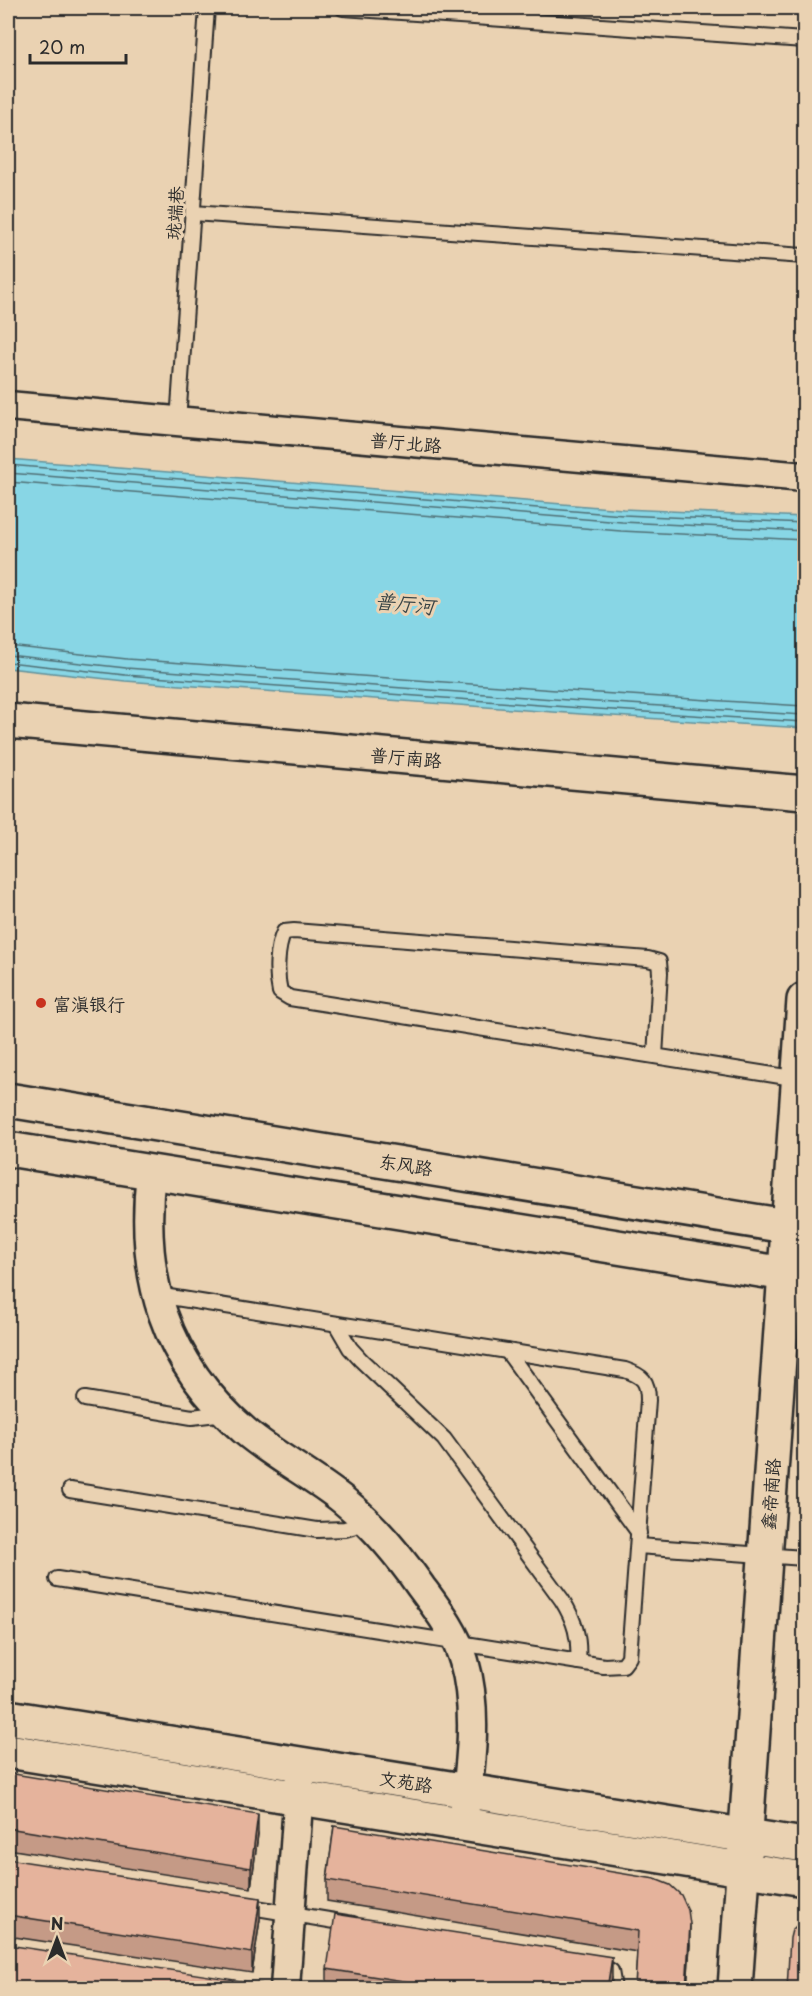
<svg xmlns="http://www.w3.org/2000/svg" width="812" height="1996" font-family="'Playpen Sans','LXGW WenKai TC',sans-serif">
<rect width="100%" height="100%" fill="#ead2b2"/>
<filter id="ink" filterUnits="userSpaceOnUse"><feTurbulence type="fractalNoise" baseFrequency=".0167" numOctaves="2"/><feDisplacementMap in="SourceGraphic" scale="12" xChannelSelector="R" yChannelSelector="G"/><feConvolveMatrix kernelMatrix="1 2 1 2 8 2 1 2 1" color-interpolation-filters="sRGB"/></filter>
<g filter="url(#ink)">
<polygon fill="#88d6e5" stroke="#63929b" stroke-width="1.5" points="8,459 623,509 804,517 804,728 581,714 125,681 8,668"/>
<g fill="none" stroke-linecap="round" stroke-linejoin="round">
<g stroke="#506f75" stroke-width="1.5">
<polyline points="8,465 623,515 804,523"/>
<polyline points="8,473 622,522 804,531"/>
<polyline points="8,482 621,531 804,540"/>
<polyline points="8,646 127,659 583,692 804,706"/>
<polyline points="8,655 126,668 582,701 804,715"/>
<polyline points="8,662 125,675 582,708 804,722"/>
</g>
<g stroke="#2b2b2b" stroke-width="18">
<g id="lane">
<polyline points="343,8 804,40"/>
<polyline points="193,213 804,256"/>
<polyline points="178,421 207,8"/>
<path d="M655,1056L660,973L659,962L648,959L294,931L284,932C276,949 276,975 280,992L290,998L799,1079"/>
<path d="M336,1324L350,1348L361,1360L444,1439L562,1600C575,1621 580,1638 578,1662"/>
<polyline points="507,1351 639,1533"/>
<polyline points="85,1399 192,1417 217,1414 223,1410"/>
<polyline points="70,1490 317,1530 345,1529 369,1522"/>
<polyline points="638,1546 804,1558"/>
<path d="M57,1579L604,1666L623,1665L629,1657L648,1400C648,1381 643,1376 625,1370L157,1295"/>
<polyline points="244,1906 353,1924"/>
<polyline points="599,1964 611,1971 614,1988"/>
</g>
</g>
<g stroke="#2b2b2b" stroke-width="33">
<g id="street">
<polyline points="8,406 804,477"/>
<path d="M151,1172C139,1276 164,1362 246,1432C276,1457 312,1475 343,1500C374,1525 398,1554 421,1587C438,1610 456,1633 464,1661C478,1709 471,1765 464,1814"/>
<polyline points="285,1988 300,1775"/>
</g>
</g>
<g stroke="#2b2b2b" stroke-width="38">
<g id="secondary">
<polyline points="8,721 804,793"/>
<polyline points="8,1100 804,1229"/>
<polyline points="8,1149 804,1277"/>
<polyline points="8,1717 804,1845"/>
<polyline points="8,1751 804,1879"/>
<polyline points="735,1988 804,1000"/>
</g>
</g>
<use href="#lane" stroke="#ead2b2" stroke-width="14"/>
<use href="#street" stroke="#ead2b2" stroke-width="28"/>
<use href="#secondary" stroke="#ead2b2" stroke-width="33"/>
</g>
<g fill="#c59a86" stroke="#2b2b2b" stroke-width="1.5">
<polygon points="8,1773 258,1834 251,1888 8,1849"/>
<polygon points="334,1826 690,1944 687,1989 635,1989 637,1952 327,1901 327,1880"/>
<polygon points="8,1859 260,1919 252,1973 8,1936"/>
<polygon points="327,1969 612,1978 611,1989 327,1989"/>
</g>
<g fill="#a07d6d" stroke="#2b2b2b" stroke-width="1.5">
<polygon points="258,1814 258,1834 251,1888 251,1868"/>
<polygon points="260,1898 260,1919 252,1973 252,1953"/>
<polygon points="690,1924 690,1944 687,1989 686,1989"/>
<polygon points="612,1957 612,1978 611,1989 607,1989"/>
</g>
<g fill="#e5b39c" stroke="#2b2b2b" stroke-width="1.5">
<polygon points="8,1773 258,1814 251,1868 8,1828"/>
<polygon points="334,1826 655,1879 670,1885 681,1895 688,1910 690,1924 686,1989 635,1989 638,1931 327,1880"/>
<polygon points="8,1859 260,1898 252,1953 8,1915"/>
<polygon points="335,1914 612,1957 607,1989 454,1989 327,1969"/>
<polygon points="804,1919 804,1989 787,1989 790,1938 792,1930"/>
<polygon points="8,1945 261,1984 260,1989 8,1989"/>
</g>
</g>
<circle fill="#c8321e" stroke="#ead2b2" stroke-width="2" cx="41" cy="1003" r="6"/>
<g text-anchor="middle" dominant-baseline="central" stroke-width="6" stroke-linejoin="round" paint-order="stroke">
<g font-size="18" fill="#2b2b2b" stroke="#ead2b2">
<text transform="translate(174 213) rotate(-86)">珑端巷</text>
<text transform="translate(406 442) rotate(5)">普厅北路</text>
<text transform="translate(406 757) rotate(5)">普厅南路</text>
<text transform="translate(406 1164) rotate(9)">东风路</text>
<text transform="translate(770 1494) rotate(-86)">鑫帝南路</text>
<text transform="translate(406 1781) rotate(9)">文苑路</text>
</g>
<g font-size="18" fill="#2b2b2b" stroke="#ead2b2" text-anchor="start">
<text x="53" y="1003">富滇银行</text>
</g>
<g font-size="20" font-style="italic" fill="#394547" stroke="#ead2b2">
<text transform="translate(405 603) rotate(6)">普厅河</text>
</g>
</g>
<rect width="812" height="1996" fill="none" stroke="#ead2b2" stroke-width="30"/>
<rect x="15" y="15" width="782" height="1966" fill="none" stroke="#2b2b2b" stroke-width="2" filter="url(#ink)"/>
<g transform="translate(57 1939)" stroke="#ead2b2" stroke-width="4.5" paint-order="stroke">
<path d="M0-4.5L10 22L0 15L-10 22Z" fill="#2b2b2b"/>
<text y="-9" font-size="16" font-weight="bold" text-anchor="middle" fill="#2b2b2b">N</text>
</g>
<path d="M30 54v9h96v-9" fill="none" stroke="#2b2b2b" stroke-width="3"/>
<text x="39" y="54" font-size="18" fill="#2b2b2b" stroke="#ead2b2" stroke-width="4.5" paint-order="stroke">20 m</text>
</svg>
